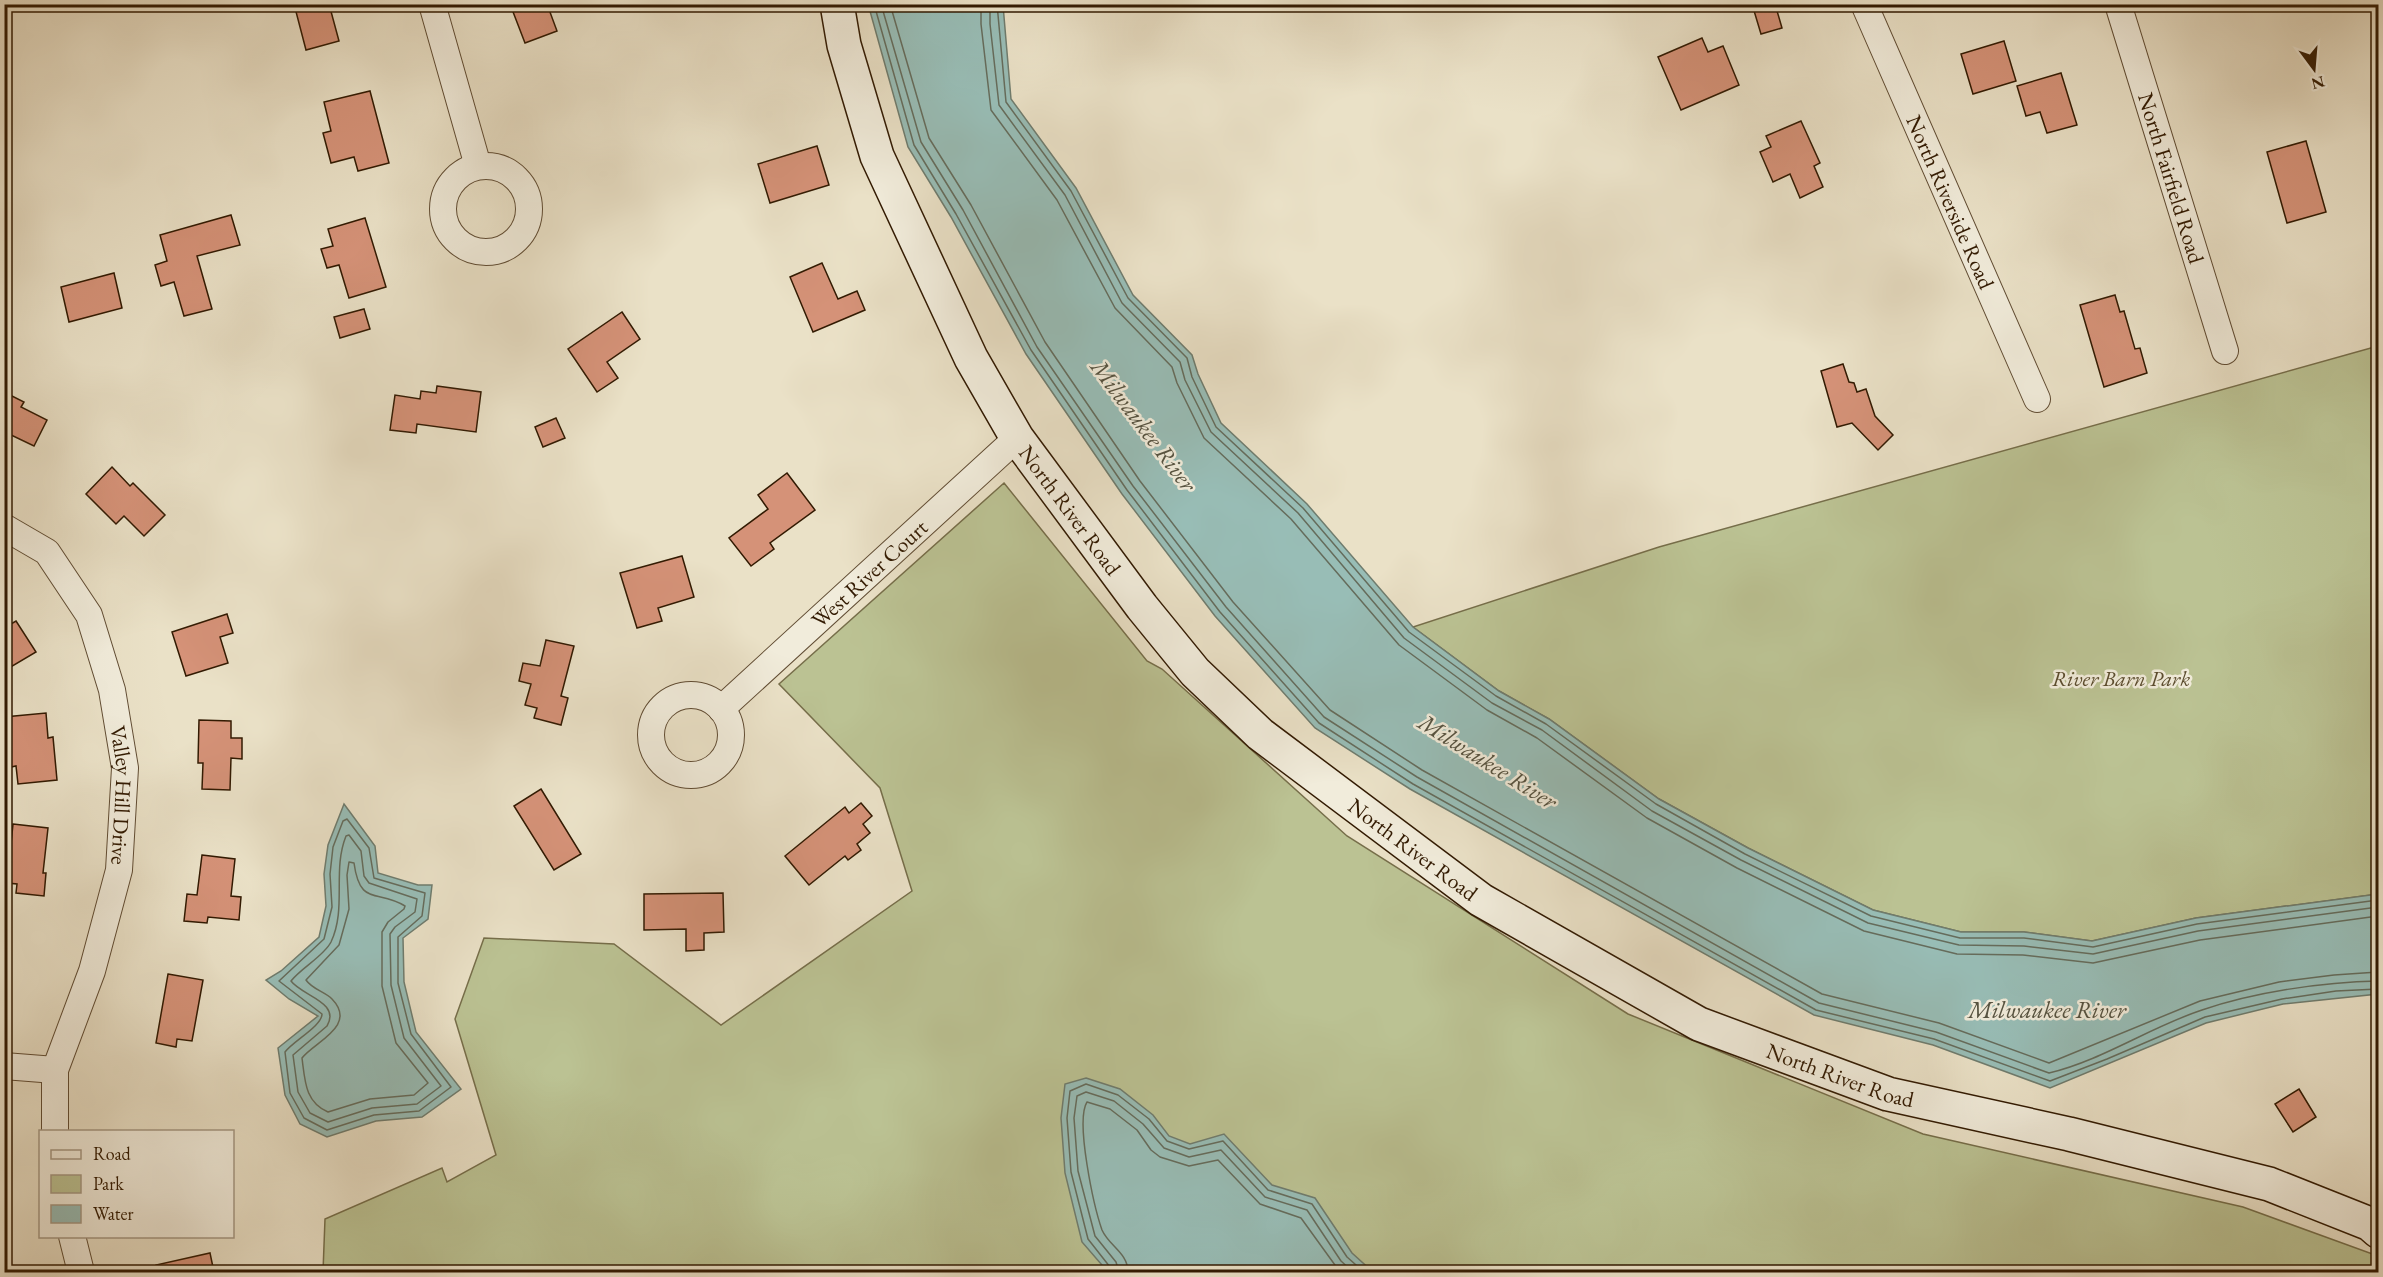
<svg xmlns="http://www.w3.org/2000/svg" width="2383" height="1277" font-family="'EB Garamond',serif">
<rect width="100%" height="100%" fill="#eae1c7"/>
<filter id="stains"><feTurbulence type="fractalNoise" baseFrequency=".00333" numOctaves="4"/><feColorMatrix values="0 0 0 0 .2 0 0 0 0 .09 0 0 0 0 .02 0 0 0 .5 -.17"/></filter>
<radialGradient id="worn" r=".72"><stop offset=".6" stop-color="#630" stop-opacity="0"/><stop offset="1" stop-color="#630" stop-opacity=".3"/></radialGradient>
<g fill="#bbc293" stroke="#766e4a" stroke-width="1.5">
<polygon points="2378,346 2378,894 2196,918 2092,941 2024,932 1961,932 1873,910 1748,848 1659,799 1549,719 1499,691 1413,627 1659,547"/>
<polygon points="1004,483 1147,661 1162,669 1347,836 1628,1014 1923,1134 2243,1207 2378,1256 2378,1272 323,1272 325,1219 442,1168 447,1182 496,1155 455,1019 484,938 614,944 721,1025 912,891 880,788 779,684"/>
</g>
<g fill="#98bdb6" stroke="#6f7c6e" stroke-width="1.5">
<polygon points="868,4 1003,5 1011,99 1076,188 1133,295 1192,355 1198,374 1221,423 1307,504 1413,627 1499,691 1549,719 1659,799 1748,848 1873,910 1961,932 2024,932 2092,941 2196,918 2378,894 2378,994 2283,1004 2206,1023 2050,1088 1933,1045 1814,1015 1410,789 1315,728 1215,616 1122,494 1026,354 951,217 908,147"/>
<polygon points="344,804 375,846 378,873 418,885 432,885 428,919 403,938 404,982 416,1032 461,1089 422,1117 376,1121 327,1137 300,1124 285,1095 278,1048 318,1016 289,999 266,980 281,971 319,937 326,906 324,874 328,845"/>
<polygon points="1086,1078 1120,1089 1153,1115 1169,1136 1190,1144 1224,1134 1272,1185 1315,1198 1352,1253 1373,1272 1108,1272 1082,1242 1065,1173 1061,1118 1065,1084"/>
</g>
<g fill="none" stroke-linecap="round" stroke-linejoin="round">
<g stroke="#656c5c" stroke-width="1.5">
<polyline points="874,4 914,145 956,214 1031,350 1127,490 1220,612 1319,723 1413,784 1816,1010 1934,1039 2050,1081 2107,1059 2205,1017 2282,999 2336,991 2378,989"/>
<path d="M881,4L921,142L963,210L1037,347L1133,486L1226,607L1324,717L1417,777L1819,1003L1936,1032L2049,1073C2103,1060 2150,1027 2202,1010C2255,992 2323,982 2378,981"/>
<polyline points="890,4 929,138 971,205 1045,342 1140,481 1233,602 1330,710 1422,770 1822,994 1939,1023 2049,1063 2200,1001 2279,982 2334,975 2378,972"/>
<polyline points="981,4 981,24 991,110 1057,200 1115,308 1172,367 1177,383 1204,438 1291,519 1399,645 1487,710 1537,738 1647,818 1737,868 1864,931 1957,954 2023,955 2093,963 2200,940 2378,916"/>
<polyline points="990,4 990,24 999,105 1065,195 1122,303 1180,362 1185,380 1211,432 1298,513 1404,638 1492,703 1542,730 1652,811 1741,860 1868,923 1959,945 2024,946 2093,954 2198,931 2378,907"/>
<polyline points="997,4 1006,102 1071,191 1128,298 1187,358 1192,377 1216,427 1303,508 1409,632 1496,696 1546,724 1656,804 1745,854 1871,916 1960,938 2024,938 2093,947 2197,924 2378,900"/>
<path d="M347,819L369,848L374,878L425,893L422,916L398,937V983L411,1034L451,1087L419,1111L374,1115L327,1130L304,1118L290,1093L285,1052C293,1041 322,1026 322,1014L279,981L324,939L332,907L330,874L333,847L343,821Z"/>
<path d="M349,835L361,851L364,876L369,883L417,899L415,912L395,927L390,934L391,985L404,1038L441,1086L417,1104L372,1108L328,1122L310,1113L298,1092L293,1055L327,1026C341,1002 302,996 291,981C301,968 324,956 331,942C347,908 332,871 346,836Z"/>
<path d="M349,862L354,863C360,907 377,889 405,906L404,909L388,922L382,932V986L396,1043L428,1083L414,1095L370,1099L328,1112C305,1102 305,1081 302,1058C314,1042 358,1026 332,999C325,992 312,989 306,980L339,945L349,909L347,875Z"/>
<polyline points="1112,1272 1110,1267 1088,1239 1071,1172 1067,1118 1070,1091 1086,1084 1118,1095 1149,1119 1167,1141 1189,1149 1223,1141 1268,1190 1312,1204 1347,1257 1364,1272"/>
<polyline points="1119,1272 1116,1262 1095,1236 1078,1171 1074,1118 1077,1096 1086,1092 1114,1101 1143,1124 1164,1148 1189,1157 1221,1150 1265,1197 1307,1210 1341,1261 1353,1272"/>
<path d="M1128,1272C1128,1253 1109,1246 1102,1230C1094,1207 1075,1121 1087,1102L1110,1109L1137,1130L1151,1150L1160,1157L1189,1166L1218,1160L1260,1204L1301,1218L1340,1272"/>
</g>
</g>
<g fill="#d59278" stroke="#321a02" stroke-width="1.5">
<polygon points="294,4 329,4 339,41 306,50"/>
<polygon points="510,4 547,4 557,31 525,43"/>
<polygon points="1752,4 1775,4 1782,28 1761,34"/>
<polygon points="1702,38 1708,52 1723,46 1739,85 1681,110 1658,57"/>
<polygon points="2004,41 2016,81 1973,94 1961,54"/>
<polygon points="2061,73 2077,125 2047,133 2040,112 2026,116 2017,86"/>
<polygon points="370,91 389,163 358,171 354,157 331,163 323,133 331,131 324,102"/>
<polygon points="1801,121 1820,163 1814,166 1823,187 1800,198 1790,174 1773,182 1760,152 1771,147 1766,136"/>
<polygon points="2306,141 2326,212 2287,223 2267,152"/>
<polygon points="817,146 829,185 770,203 758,164"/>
<polygon points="231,215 240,245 197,256 212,309 184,316 174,282 161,286 155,265 167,261 160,235"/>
<polygon points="365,218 386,287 349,298 339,265 327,268 321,249 333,246 328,229"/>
<polygon points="822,263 838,299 857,291 865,310 813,332 790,277"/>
<polygon points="114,273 122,308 69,322 61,287"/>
<polygon points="2115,295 2120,312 2124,311 2135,349 2140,348 2147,373 2104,387 2080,305"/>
<polygon points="364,309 370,329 340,338 334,317"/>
<polygon points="622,312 640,339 607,362 618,378 597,392 568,349"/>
<polygon points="1843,364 1849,382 1854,383 1857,392 1866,389 1875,416 1893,435 1878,450 1852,423 1837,427 1821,371"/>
<polygon points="437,386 481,392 476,432 417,424 416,433 390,430 395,395 420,399 421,391 436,393"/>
<polygon points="4,392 24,402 21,407 47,420 34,446 7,433 4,439"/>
<polygon points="556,418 565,438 543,447 535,427"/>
<polygon points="112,467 130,486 133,483 165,515 144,536 124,516 116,524 86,494"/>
<polygon points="787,473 815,510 770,543 774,549 751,566 729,538 768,509 758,495"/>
<polygon points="682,556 694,597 658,608 662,621 637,628 620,573"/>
<polygon points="227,614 233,633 220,637 228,663 186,676 172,632"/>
<polygon points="16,621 36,652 4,671 4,628"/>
<polygon points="546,640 574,646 561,696 568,698 561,725 534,718 537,708 525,705 531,684 519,681 523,663 540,666"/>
<polygon points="46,713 48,738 53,737 57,780 18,784 16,766 11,767 10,747 4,747 4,717"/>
<polygon points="199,720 231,721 231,738 242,738 242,759 231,758 230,790 202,789 203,763 198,763"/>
<polygon points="541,789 581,854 554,870 514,806"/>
<polygon points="861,803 872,816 863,824 870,833 857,844 861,850 848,860 845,856 809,885 785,856 845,807 849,813"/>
<polygon points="13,824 48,828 43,873 46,873 44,896 16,893 17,884 7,883"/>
<polygon points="202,855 235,859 231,896 241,897 239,920 208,917 207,923 184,921 187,894 197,895"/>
<polygon points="723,893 724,932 704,933 704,950 686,951 686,929 644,930 644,894"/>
<polygon points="168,974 203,980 192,1041 177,1039 176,1047 156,1043"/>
<polygon points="2299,1089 2316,1117 2293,1132 2275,1104"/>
<polygon points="210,1253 214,1272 157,1272 156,1265"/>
</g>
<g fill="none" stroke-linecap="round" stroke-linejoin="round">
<g stroke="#604c33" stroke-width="28">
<g id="street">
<polyline points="432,4 478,166"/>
<path id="s1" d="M1864,4L2037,399"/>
<path id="s2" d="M2118,4L2225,351"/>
<circle cx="486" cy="209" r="43"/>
<path id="s3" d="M4,527L47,552L89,615L112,690L125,768L119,870L92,971L55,1070V1132"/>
<circle cx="691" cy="735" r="40"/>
<path id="s4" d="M721,709L1017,438"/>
<polyline points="4,1066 55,1070"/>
<polyline points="72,1236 81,1272"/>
</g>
</g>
<g stroke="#321a02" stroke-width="36">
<g id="secondary">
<path id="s5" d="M837,4L844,45L877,156L971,358L1017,438L1142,607L1195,672L1260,734L1481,900L1699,1024L1888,1094L2069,1134L2269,1184L2370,1224L2378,1231"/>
</g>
</g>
<use href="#street" stroke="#f1ecdb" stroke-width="26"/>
<use href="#secondary" stroke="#f1ecdb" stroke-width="33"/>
</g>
<g text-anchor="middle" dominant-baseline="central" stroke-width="5" stroke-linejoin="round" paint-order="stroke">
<g font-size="22" fill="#321a02" stroke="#f1ecdb">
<text stroke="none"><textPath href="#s2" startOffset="182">North Fairfield Road</textPath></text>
<text stroke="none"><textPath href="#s1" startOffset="216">North Riverside Road</textPath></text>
<text stroke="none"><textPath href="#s5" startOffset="562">North River Road</textPath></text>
<text stroke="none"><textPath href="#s4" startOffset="201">West River Court</textPath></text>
<text stroke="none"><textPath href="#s3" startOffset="310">Valley Hill Drive</textPath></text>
<text stroke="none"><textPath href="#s5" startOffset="1048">North River Road</textPath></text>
<text stroke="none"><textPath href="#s5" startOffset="1534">North River Road</textPath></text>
</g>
<g font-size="22" font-style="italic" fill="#5b4c2e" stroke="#f1ecdb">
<text x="2121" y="678">River Barn Park</text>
</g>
<g font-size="24" font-style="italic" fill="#565341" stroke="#f1ecdb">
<text transform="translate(1144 425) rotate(53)">Milwaukee River</text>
<text transform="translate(1488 761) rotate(32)">Milwaukee River</text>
<text x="2047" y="1009">Milwaukee River</text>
</g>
</g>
<rect width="2383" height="1277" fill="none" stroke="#eae1c7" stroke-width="24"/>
<rect x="6" y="6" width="2371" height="1265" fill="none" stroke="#321a02" stroke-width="3"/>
<rect x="12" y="12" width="2359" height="1253" fill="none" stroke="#321a02" stroke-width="1.5"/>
<rect x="39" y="1130" width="195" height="108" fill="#f1ecdb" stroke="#a59884" stroke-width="1.5"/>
<rect x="51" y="1150" width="30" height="9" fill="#f1ecdb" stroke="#a59884" stroke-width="1.5"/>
<text x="93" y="1160" font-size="18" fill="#321a02">Road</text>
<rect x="51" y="1175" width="30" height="18" fill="#bbc293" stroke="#a59884" stroke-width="1.5"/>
<text x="93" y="1190" font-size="18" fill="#321a02">Park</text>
<rect x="51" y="1205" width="30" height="18" fill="#98bdb6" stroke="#a59884" stroke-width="1.5"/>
<text x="93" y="1220" font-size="18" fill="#321a02">Water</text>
<g transform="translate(2314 69) rotate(164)" stroke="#f1ecdb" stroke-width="4.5" paint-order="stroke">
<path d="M0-4.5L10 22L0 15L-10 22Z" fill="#321a02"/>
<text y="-9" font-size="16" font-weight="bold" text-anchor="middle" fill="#321a02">N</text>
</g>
<rect width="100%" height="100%" filter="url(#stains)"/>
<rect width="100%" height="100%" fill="url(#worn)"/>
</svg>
